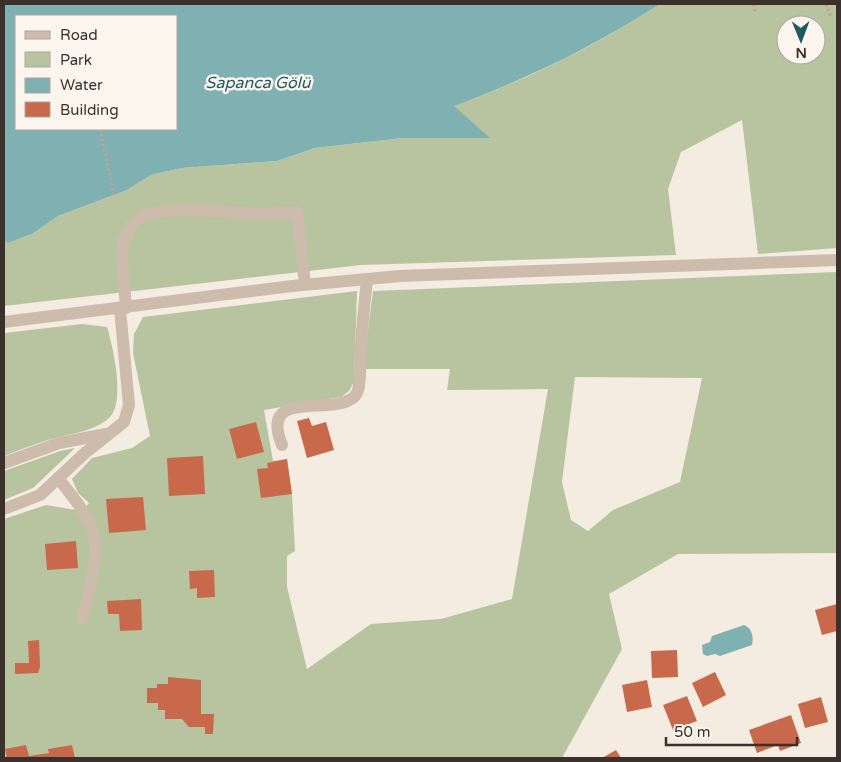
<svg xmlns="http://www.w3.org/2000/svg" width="841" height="762" font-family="'Varela Round',sans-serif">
<rect width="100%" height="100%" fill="#f4ebe1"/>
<g fill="#b8c4a0" fill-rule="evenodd">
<path d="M660,4H837V248L758,254L742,120L681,152L668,189L676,255L361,265L4,306V240L8,243L32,234L58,216L127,190L151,175L182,168L277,161L315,148L403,138H489L453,106C527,80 595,46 660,4ZM786,25H816V55H786Z"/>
<path d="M837,272V553L678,554L609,594L622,649L562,758H4V519L46,505L82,511L89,503L78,493L72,479L92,458L132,448L150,436L133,353L134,334L143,317L357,291L354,382L349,391L341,397L264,410L273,461L287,459L292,494L295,551L287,556V587L307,669L371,624L441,619L512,599L548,389L447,390L450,369H363L373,291ZM575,377L702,378L680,482L613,510L588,531L571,520L562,482Z"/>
<path d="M82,324L107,327C113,346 126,403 109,418C92,433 69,433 48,440C33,445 18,450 4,456V333Z"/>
<polygon points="75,448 33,488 4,500 4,471 60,451"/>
</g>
<g fill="#7fb0b2" fill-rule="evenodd">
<path d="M4,4H660C595,46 527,79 454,106L490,138H403L315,148L277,161L182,168L151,175L127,190L58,216L32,234L8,243L4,240ZM16,16H176V129H16Z"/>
<path d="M744,625C752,628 754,637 752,645L720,656L715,654L707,656L703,654L702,645L710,642L712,636Z"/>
</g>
<g fill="#c8694b">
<polygon points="309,418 312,426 326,422 334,450 307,458 297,421"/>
<polygon points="256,422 264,452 237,459 229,429"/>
<polygon points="203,456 205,494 169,496 167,458"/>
<polygon points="287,459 292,494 261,498 257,469 268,468 267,463"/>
<polygon points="143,497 146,530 109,533 106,499"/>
<polygon points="76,541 78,568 47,570 45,544"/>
<polygon points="214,570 215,597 197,598 197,588 190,589 189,571"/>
<polygon points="141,599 142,630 120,631 119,614 108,614 107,601"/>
<polygon points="837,604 837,631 822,635 815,610"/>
<polygon points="39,640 40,667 38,673 15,674 15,663 29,663 28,641"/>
<polygon points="677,650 678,677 652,678 651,651"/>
<polygon points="715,672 726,695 703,707 692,683"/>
<polygon points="168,677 201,680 201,714 214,714 213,734 205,734 205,727 189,727 182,719 165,719 165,710 158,710 158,703 147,703 147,688 157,688 157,684 168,684"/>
<polygon points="647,680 652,707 627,712 622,685"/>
<polygon points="687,696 697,721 673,730 663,705"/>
<polygon points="821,697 828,722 805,728 798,704"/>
<polygon points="791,715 801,743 780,751 778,745 757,753 749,730"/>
<polygon points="26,745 29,756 49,753 48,749 72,745 75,758 7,758 5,749"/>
<polygon points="616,750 621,758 602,758"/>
</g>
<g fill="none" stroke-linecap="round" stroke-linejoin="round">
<g stroke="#b9a596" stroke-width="3" stroke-dasharray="2.5 2.5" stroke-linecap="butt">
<polyline points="753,4 756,13"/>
<polyline points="826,4 831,17"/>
<polyline points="100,129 114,195"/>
</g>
<g stroke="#cdbbac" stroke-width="12">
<polyline points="126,308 122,257 123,242 131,226 143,215 163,211 191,210 263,214 297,212 305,284"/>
<polyline points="4,322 292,286 400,276 837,260"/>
<path d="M282,445C258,386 334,418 355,396C357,394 359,388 359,385C361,373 360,359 361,347C362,324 365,301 367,279"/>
<polyline points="4,463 59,443 106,434"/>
<path d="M58,478C70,494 86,511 92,530C101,558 88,592 82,619"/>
<polyline points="4,509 40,495 85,453 124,422 129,405 120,309"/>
</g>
</g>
<g text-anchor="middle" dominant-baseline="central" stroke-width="5" stroke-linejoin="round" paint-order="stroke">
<g font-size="16" font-style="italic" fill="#1f5a5e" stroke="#fbf5ee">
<text x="258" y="83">Sapanca Gölü</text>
</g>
</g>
<rect width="841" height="762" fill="none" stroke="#3b302b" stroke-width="10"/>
<rect x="15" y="15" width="162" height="115" fill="#fbf5ee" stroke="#aea6a0"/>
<rect x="25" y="31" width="25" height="8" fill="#cdbbac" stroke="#aea6a0"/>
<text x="60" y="40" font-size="15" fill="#3b302b">Road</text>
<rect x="25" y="52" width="25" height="15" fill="#b8c4a0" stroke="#aea6a0"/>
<text x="60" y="65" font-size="15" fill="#3b302b">Park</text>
<rect x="25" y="78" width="25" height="15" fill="#7fb0b2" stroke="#aea6a0"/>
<text x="60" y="90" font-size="15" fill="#3b302b">Water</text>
<rect x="25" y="102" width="25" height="15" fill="#c8694b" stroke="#aea6a0"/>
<text x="60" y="115" font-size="15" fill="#3b302b">Building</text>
<g transform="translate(801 40) rotate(179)"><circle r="24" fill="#fbf5ee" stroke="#aea6a0"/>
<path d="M0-4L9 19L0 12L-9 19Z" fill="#1f5a5e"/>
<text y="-8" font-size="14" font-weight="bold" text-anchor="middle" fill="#3b302b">N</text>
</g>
<path d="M666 737v8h131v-8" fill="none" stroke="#3b302b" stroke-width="2.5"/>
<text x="674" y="737" font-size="15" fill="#3b302b" stroke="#fbf5ee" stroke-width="4" paint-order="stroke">50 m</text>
</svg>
